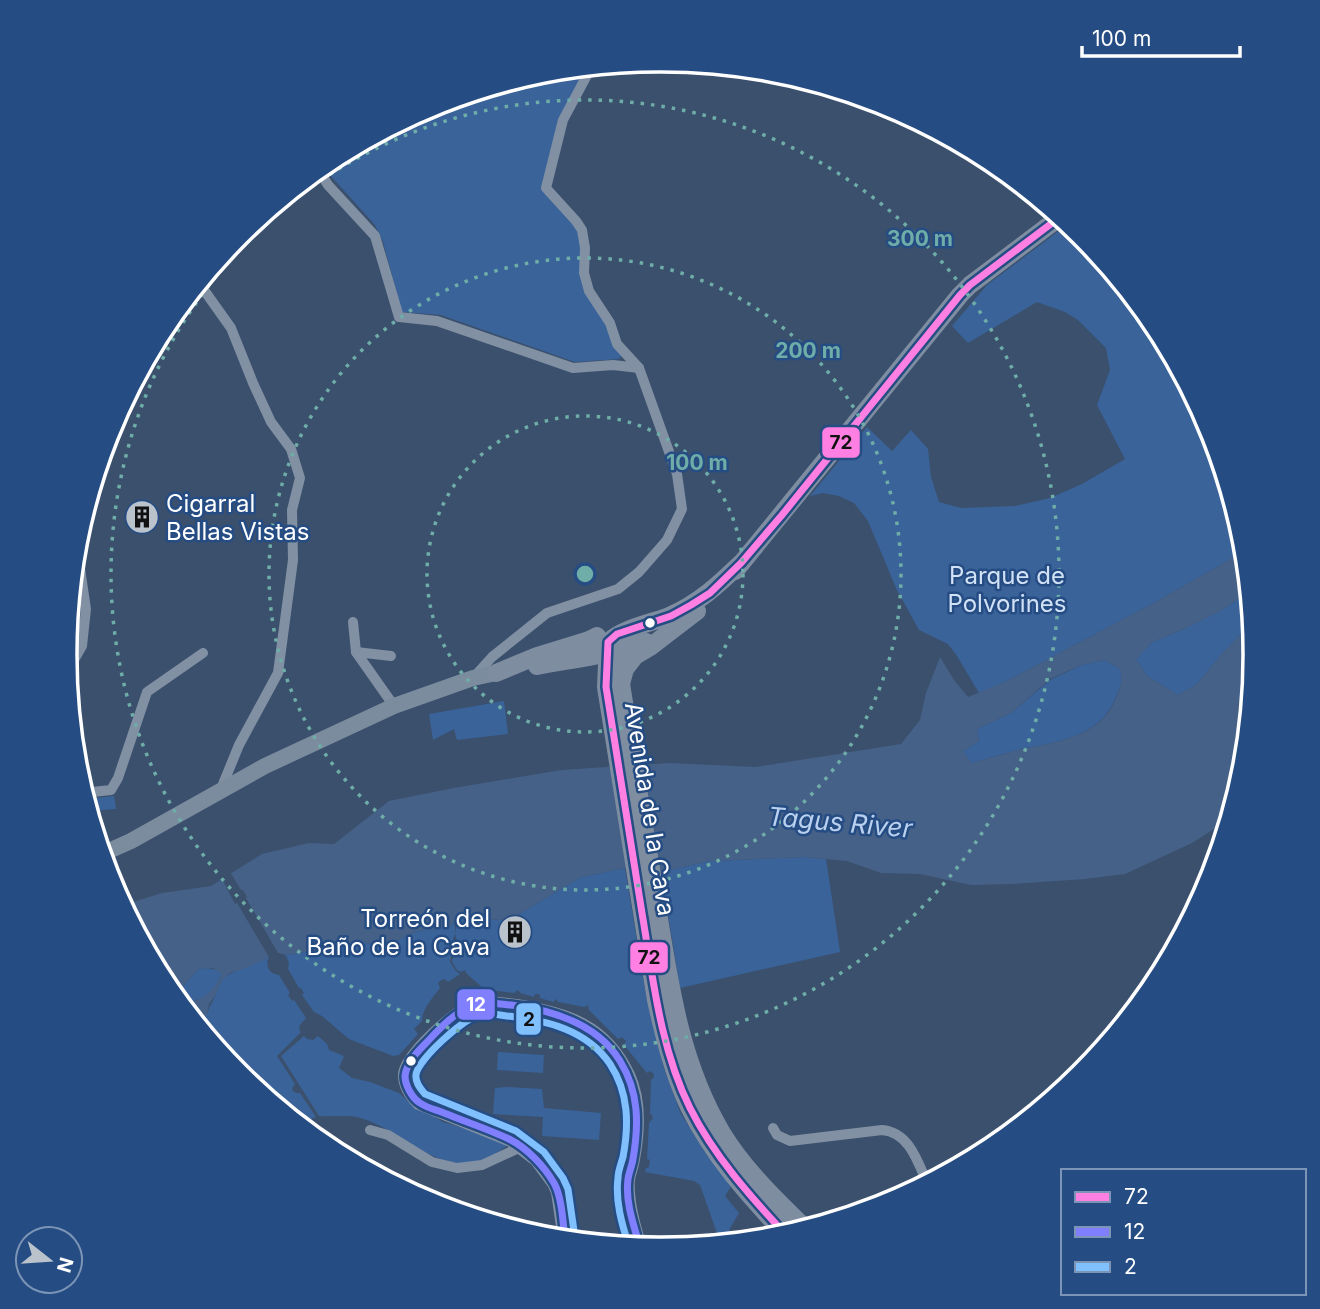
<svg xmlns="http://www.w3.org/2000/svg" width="1320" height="1309" font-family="Inter,sans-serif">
<rect width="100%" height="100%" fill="#3b506d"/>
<g fill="#3a6399">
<polygon points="590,66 562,119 545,188 581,231 583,273 623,354 619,359 575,362 441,315 402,312 383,242 375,225 330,175 324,165 330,160 433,105 544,71"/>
<polygon points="1068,224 1081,234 1155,324 1210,427 1244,539 1245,551 1152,604 1007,681 979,693 957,656 948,644 919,630 896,588 868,521 854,503 839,496 823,493 810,496 867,427 892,451 911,430 928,449 931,477 939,502 961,508 1015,506 1050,498 1082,484 1125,459 1097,405 1110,370 1106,348 1078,320 1065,312 1037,302 968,343 952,326 987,285"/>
<polygon points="1249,592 1251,613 1242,633 1220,656 1197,684 1178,695 1147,676 1136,659 1152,642 1186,628 1220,611"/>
<path d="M1105,660L1120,669C1123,683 1121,686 1115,699C1099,738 1055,742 1018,750C1002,754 987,759 971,763L963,751L979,741L977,729L1011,713L1050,680L1081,665Z"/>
<polygon points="504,701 508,734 457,740 454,729 433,740 429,714"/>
<polygon points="114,796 116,809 89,811 85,799"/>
<polygon points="805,857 826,859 840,952 680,988 661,872 709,861"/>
<polygon points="625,868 646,995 664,1068 680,1112 704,1151 732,1185 725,1196 739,1213 729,1230 745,1241 694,1246 717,1233 700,1185 694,1181 645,1172 646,1168 649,1167 650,1160 647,1159 649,1123 653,1118 652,1115 650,1114 651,1080 654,1077 654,1074 650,1071 647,1073 624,1045 626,1041 622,1037 618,1039 589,1010 588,1005 584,1007 558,1002 556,999 553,1002 540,998 540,995 538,994 535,994 534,997 520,993 518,990 514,993 489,990 487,987 483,988 466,973 465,970 461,972 457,970 452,962 456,945 458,941 456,938 456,923 459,920 457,918 509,920 581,877"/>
<path d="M454,921L456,934L453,939L454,943L450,962L456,971L460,974L448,982L445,979L441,980L438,983L440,988C433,997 422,1009 422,1021L414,1029L418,1034L399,1055L393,1056L349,1039L322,1016L314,1012L302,995L304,993L301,988H299L288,969L289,962L285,955L365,943L387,945L417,931L450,927Z"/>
<path d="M269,957C265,967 269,974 279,975L290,993L288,995L292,1001L294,1000L306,1018L300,1025L299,1030L301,1032L277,1056L295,1084L292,1088L293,1091L296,1093H300L316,1117L299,1124L239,1075L191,1016L207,1014C209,1006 213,1002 216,994C218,989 220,983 223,979C229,972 259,962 269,957Z"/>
<path d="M207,968L217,970L222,974C214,991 205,1001 186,1002L182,1006L179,1001L178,992L198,969Z"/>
<path d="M304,1036L307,1039L313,1040L318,1036L327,1044L329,1050L344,1056L339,1068L352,1078L370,1082L399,1093L407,1100L443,1122L499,1139L507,1146C500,1150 492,1157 484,1160C437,1177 400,1127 357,1117C346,1115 332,1117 319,1116L281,1056Z"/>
<polygon points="498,1052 544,1055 543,1073 497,1070"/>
<polygon points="506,1087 542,1089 544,1108 601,1113 599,1140 542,1136 543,1117 493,1114 495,1088"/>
</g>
<path fill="#466187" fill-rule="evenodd" d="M1245,551L1249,592L1220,611L1186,628L1152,642L1136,659L1147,676L1178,695L1197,684L1220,656L1242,633L1251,613L1255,655L1243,771L1228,820L1192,843L1125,874L1085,879L1012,884L971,885L920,874L881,873L847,861L805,857L709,861L661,872L625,868L581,877L509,920L456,918L450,927L417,931L387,945L365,943L285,955L278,953L246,968L230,973L222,980L215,996L209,1004L207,1015L191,1016L183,1006L186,1002C204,1001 214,991 222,974L213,968L198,969L178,992L179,1001L165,985L124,907L136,901L162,893L211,886L262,854L309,843L334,844L389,801L454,788L561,770L670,763L756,767L901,744L920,720L926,693L940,657L954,680L968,697L1007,681L1152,604ZM1105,660L1120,669C1123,683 1121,686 1115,700C1099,738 1055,742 1018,750C1003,754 987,759 971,763L963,751L979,741L977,729L1011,713L1050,679L1081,665Z"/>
<polygon fill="#3b506d" points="229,870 241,890 243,890 247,897 246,898 278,953 283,954 288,958 279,956 267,962 269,957 237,903 235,904 220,875"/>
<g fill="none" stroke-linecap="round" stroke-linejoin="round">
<g stroke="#8190a3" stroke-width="10">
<polyline points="318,169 328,185 375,236 399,317 437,321 573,368 613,365 639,368"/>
<polyline points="199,283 231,328 253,383 271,422 291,449 300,478 292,510 293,560 278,673 239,745 221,789"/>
<polyline points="353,622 356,652 394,706"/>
<polyline points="356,652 391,656"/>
<polyline points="67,672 82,646 86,609 76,542"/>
<polyline points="473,678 492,657 547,613 618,589 639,572 667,540 682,509 677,474 639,368 617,344 610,323 589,291 584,273 585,248 582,230 576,221 546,188 563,120 592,66"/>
<polyline points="83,793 111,790 118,778 147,692 203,653"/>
<path d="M773,1128L777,1135L790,1141L882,1130C909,1132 918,1162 927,1183"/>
<polyline points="370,1130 388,1135 432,1162 457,1168 482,1165 521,1147"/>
</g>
<path stroke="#8190a3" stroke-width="14" d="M565,1240L558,1192L554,1183L537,1160L511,1140L419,1103C412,1096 405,1086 405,1075C405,1057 457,1010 474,1005C488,1001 503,1005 516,1006C567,1014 605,1026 628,1075C640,1100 638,1132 633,1159C632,1166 629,1173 628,1179C626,1200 634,1228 640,1247"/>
<polyline stroke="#7c8c9f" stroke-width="16" points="102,854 131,841 265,766 394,706 473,678 496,673"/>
<g stroke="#7f8da1" stroke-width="18">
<path d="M741,563C719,584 698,604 669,616C649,624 625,627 608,642L606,687L656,1000C664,1036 673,1073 689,1107C713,1156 749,1196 786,1235"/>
<polyline points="735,571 960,295 970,285 1060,217"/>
<path d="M589,640L614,661L621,684C632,754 644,824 655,894C669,978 678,1059 722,1133C744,1169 776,1200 806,1229"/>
<path d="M537,666C573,659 611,655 646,642"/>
<polyline points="496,673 537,656 589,640 597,636"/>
<polyline points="621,684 625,669 635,656 650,647 697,611"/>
</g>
<g stroke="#254c83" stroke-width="12">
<path id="bus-1" d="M786,1235C750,1196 714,1156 690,1108C660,1048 653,978 642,913C630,838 618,762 606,687L608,642L617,634L671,616L691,605L710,593L741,563L782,515L960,295L970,285L1060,217"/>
</g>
<g stroke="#254c83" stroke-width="12">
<path id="bus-2" d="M565,1240C563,1223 562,1197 554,1183C544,1166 527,1148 509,1139C488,1129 466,1122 444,1113C437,1110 427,1108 420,1103C412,1098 405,1085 405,1076C406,1063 419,1050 428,1041C440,1028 456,1011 474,1005C485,1001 499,1004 511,1005C552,1010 597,1023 620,1061C639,1092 639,1124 633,1159C632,1166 629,1172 628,1179C625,1202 634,1226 640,1247"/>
</g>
<g stroke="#254c83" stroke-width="12">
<path id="bus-3" d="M575,1238L568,1189L563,1178L544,1152L516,1131L425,1094C421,1089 415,1083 416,1075C417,1060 465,1017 481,1014C489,1013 499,1015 507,1016C546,1020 587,1030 610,1064C629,1093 629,1125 623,1157C621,1164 618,1171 618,1178C615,1201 622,1225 629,1246"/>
</g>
<use href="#bus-1" stroke="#ff80e2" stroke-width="7"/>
<use href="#bus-2" stroke="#8080ff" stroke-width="7"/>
<use href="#bus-3" stroke="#80c0ff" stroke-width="7"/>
</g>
<g fill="none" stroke="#6fada8" stroke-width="3.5" stroke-dasharray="3.5 7">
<circle cx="585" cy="574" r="158"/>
<circle cx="585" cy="574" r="316"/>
<circle cx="585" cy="574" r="474"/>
</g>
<defs>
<g id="building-disc" transform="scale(1.75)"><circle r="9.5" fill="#bac2cc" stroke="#254c83"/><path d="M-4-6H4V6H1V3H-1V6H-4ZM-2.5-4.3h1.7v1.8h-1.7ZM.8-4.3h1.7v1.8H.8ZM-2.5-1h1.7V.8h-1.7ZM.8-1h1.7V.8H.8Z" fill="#111"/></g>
</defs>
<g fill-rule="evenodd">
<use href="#building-disc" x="142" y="517"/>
<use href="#building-disc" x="515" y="932"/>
</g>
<g fill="#fff" stroke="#254c83" stroke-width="2.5">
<circle cx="650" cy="623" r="6"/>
<circle cx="411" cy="1061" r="6"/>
</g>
<g text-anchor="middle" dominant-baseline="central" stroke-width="5" stroke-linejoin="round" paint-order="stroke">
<g font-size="24" fill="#fff" stroke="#254c83" text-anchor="start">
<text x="166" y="503">Cigarral<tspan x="166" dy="28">Bellas Vistas</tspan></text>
<text x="490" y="918" text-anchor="end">Torreón del<tspan x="490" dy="28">Baño de la Cava</tspan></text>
</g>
<g font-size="24" fill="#d1e1f6" stroke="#254c83">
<text x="1007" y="575">Parque de<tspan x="1007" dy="28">Polvorines</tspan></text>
</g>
<g font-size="24" fill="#fff" stroke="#254c83">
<text transform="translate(650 809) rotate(81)">Avenida de la Cava</text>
</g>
<g font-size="26" font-style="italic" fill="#b9d1ef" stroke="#254c83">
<text transform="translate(840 822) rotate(5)">Tagus River</text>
</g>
</g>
<path d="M0 0H1320V1309H0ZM659 72H661A582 582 0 0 1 1243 654V655A582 582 0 0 1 661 1237H659A582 582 0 0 1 77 655V654A582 582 0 0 1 659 72Z" fill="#254c83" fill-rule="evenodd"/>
<path fill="none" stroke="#fff" stroke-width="3.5" d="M659 72H661A582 582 0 0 1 1243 654V655A582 582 0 0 1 661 1237H659A582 582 0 0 1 77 655V654A582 582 0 0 1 659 72Z"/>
<circle cx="585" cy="574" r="10" fill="#6fada8" stroke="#254c83" stroke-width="3.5"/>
<g font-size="21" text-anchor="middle" font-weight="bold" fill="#6fada8" stroke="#254c83" stroke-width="5" stroke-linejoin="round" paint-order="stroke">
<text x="920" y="246">300 m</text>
<text x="808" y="358">200 m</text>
<text x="697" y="470">100 m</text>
</g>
<g stroke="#254c83" stroke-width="2.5">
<rect x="821" y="426" width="40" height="33" rx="7" fill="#ff80e2"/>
<rect x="629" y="941" width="40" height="33" rx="7" fill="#ff80e2"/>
<rect x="456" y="988" width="40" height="33" rx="7" fill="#8080ff"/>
<rect x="515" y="1002" width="27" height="34" rx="7" fill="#80c0ff"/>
</g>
<g font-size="19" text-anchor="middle" font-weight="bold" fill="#fff">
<text x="476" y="1011">12</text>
</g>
<g font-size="19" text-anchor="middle" font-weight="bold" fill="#111">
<text x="841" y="449">72</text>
<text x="649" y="964">72</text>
<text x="529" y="1026">2</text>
</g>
<rect x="1061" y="1169" width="245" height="126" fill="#254c83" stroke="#7c94b5" stroke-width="2"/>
<rect x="1075" y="1192" width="35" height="10" fill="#ff80e2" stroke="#7c94b5" stroke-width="2"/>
<text x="1124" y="1204" font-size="21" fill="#ffffff">72</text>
<rect x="1075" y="1227" width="35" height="10" fill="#8080ff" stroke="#7c94b5" stroke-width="2"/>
<text x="1124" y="1239" font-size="21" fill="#ffffff">12</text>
<rect x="1075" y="1262" width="35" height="10" fill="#80c0ff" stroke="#7c94b5" stroke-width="2"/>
<text x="1124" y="1274" font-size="21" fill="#ffffff">2</text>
<g transform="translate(49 1260) rotate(107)"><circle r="33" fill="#254c83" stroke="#7c94b5" stroke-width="2"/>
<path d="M0-5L12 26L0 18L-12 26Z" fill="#bac2cc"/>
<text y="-10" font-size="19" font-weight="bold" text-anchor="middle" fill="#ffffff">N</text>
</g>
<path d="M1082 46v10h158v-10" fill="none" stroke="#ffffff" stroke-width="3.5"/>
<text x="1092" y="46" font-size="21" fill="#ffffff" stroke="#254c83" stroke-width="5" paint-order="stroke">100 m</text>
</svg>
